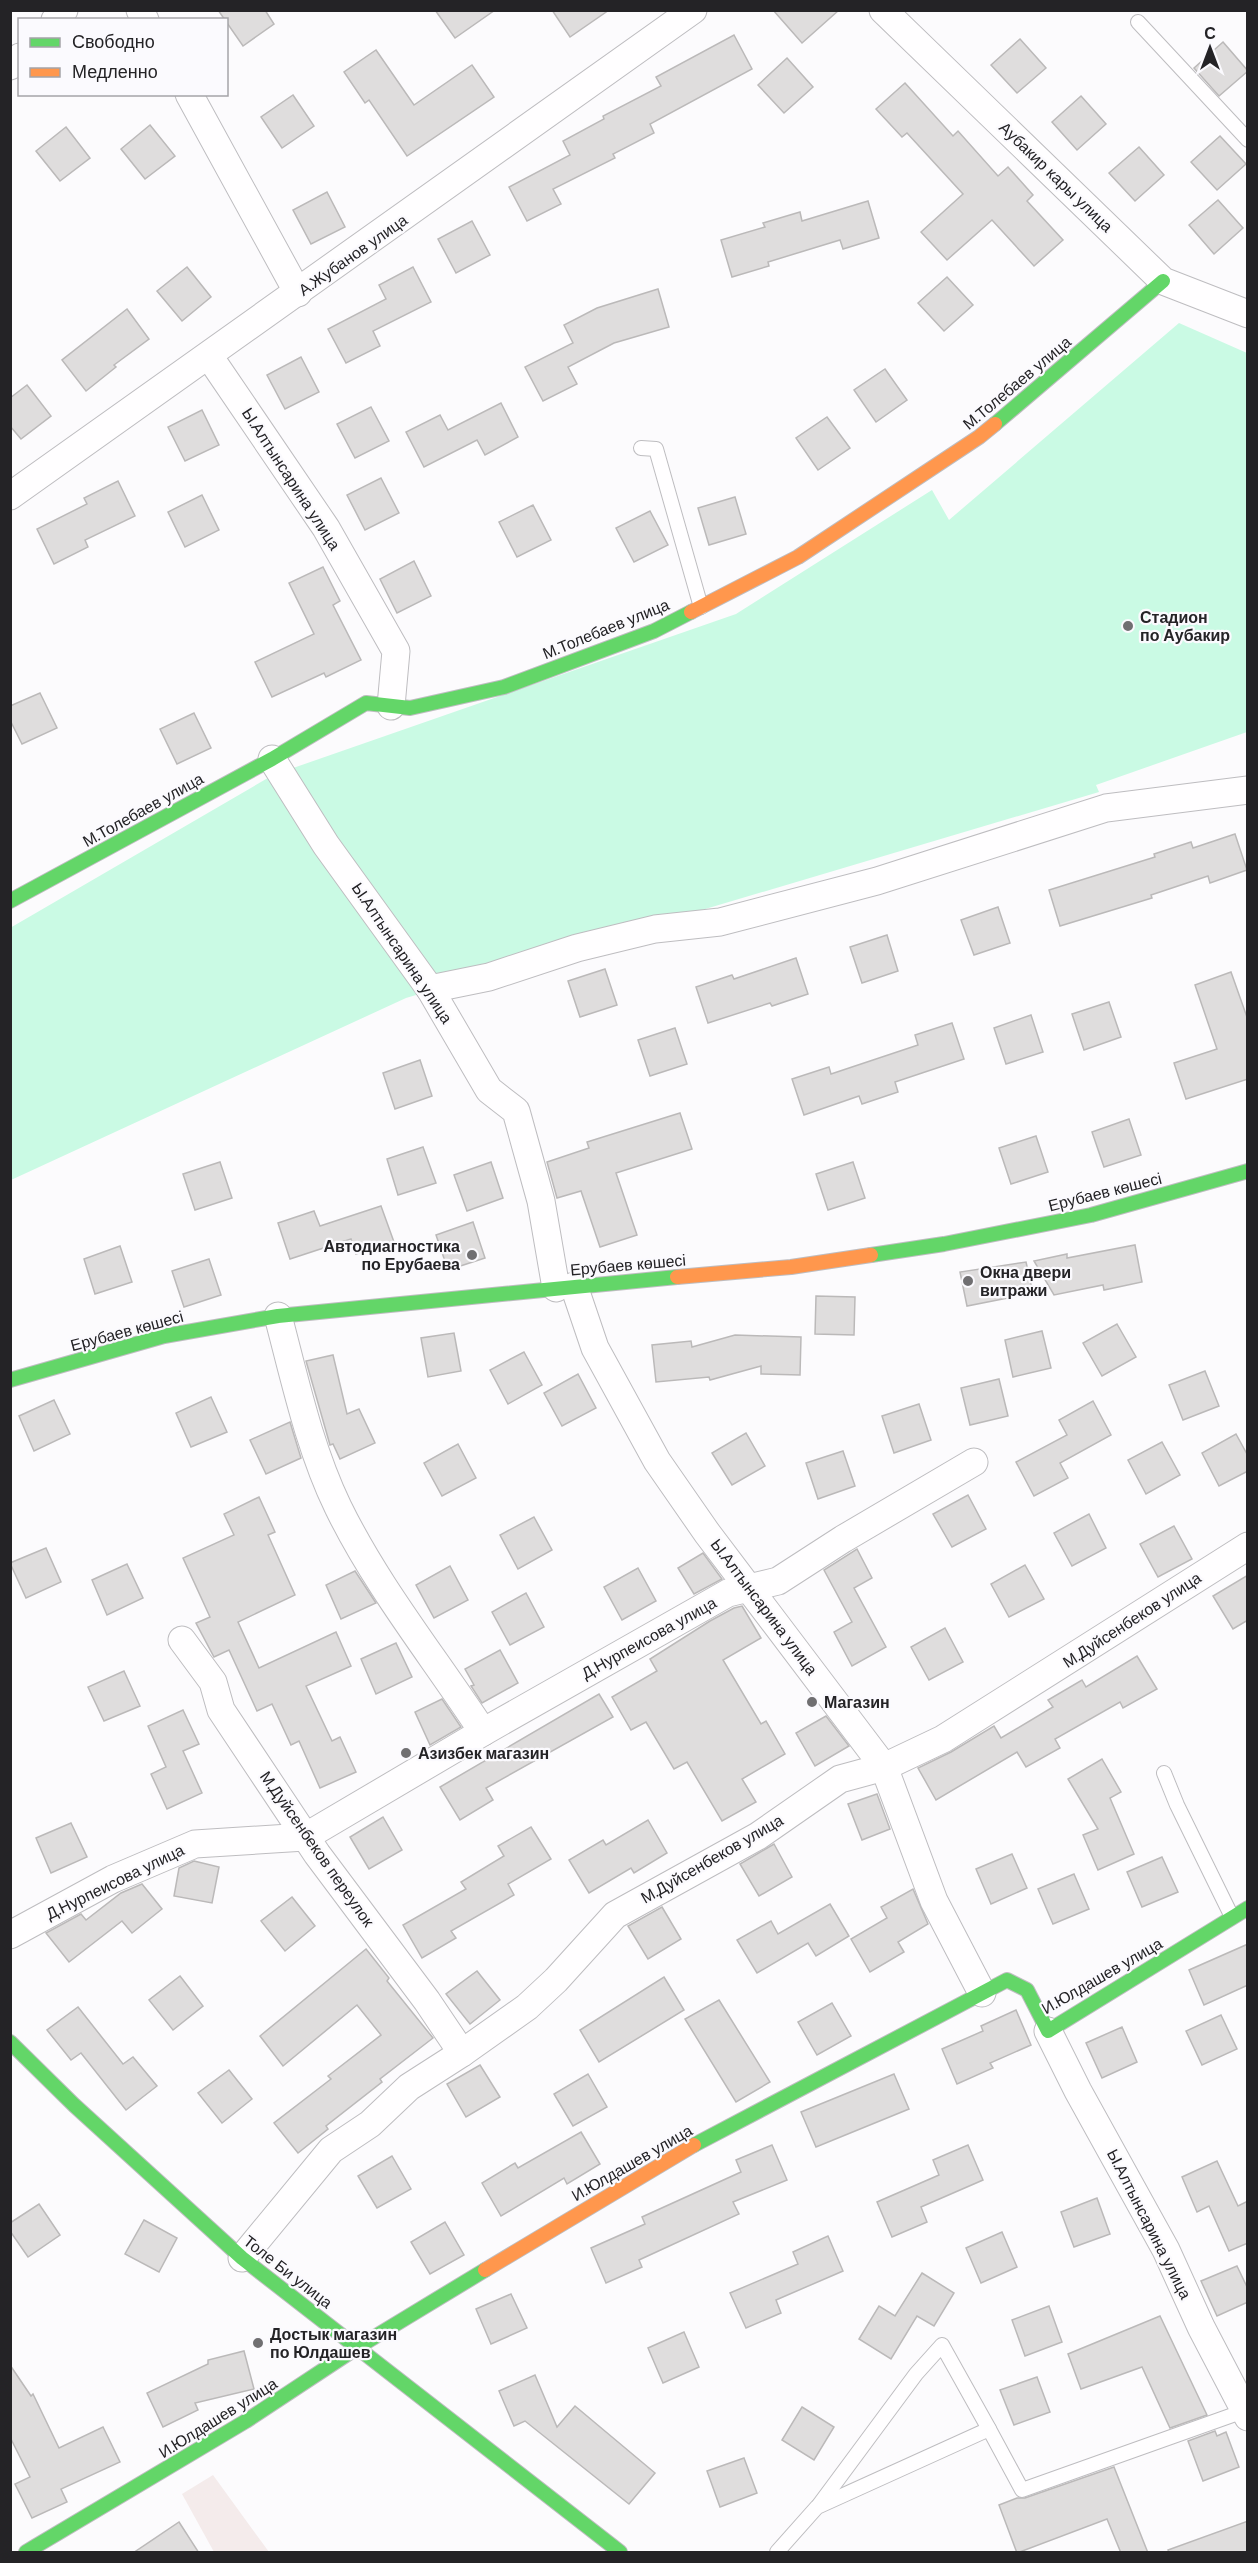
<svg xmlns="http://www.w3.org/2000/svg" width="1258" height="2563" font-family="'DM Sans',sans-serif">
<rect width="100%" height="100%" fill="#fcfbfd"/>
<polygon fill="#f4ebeb" points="213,2475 269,2552 214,2552 182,2494"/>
<polygon fill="#cafae4" points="1179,323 1247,353 1247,732 1096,785 1099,792 406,998 11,1180 10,928 273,775 736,614 932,490 949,520"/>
<g fill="#dfdddd" stroke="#bbb9b9" stroke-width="1.5">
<polygon points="218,10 265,10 274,24 243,46"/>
<polygon points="435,10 495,10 455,38"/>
<polygon points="552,10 609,10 570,37"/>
<polygon points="773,10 839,10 802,43"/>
<polygon points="734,35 752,69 650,124 654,133 613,154 615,158 553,189 561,204 527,221 509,187 570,155 563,141 604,119 603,116 661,86 656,77"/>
<polygon points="1020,39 1046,68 1017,93 991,65"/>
<polygon points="1223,42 1248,71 1219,96 1194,68"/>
<polygon points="376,50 414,105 472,65 494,97 407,156 369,100 365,103 344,72"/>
<polygon points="787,58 813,87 784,113 758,85"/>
<polygon points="905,83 953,136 958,131 998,176 1008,167 1033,195 1027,201 1063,240 1034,266 992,220 947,260 921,232 963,194 907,133 902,137 876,109"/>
<polygon points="293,95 314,126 282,148 261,117"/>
<polygon points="1081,96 1106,124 1077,150 1052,122"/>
<polygon points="150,125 175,156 145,179 121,149"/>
<polygon points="66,127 90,158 60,181 36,151"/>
<polygon points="1220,136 1246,164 1217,190 1191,162"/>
<polygon points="1139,147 1164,175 1135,201 1109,173"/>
<polygon points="327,192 345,227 311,244 293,210"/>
<polygon points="1218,200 1243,228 1214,254 1189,225"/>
<polygon points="868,201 879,238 843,249 840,240 768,262 769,266 732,277 721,240 765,227 763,223 800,212 802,221"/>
<polygon points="472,221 490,255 456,273 438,239"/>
<polygon points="187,267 211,297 182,321 157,291"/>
<polygon points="413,267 431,302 373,331 380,346 346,363 328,329 386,299 379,285"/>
<polygon points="947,277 973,305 944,331 918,303"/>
<polygon points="658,289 669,327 614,343 568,367 577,384 543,401 525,367 573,343 564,325 597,308"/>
<polygon points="127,309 149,339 114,365 116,367 86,391 62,360"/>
<polygon points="301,357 319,392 285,409 267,375"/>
<polygon points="885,369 907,400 876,422 854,390"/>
<polygon points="27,385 51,416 21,439 10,426 10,398"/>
<polygon points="501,403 518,437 485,455 477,440 424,467 406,432 440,415 448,430"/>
<polygon points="371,407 389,441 355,458 337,424"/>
<polygon points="202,410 219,445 185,461 168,427"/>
<polygon points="827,417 850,448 818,470 796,438"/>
<polygon points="381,478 399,513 365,530 347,495"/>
<polygon points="118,481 135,516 85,540 88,547 54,564 37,529 87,504 84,498"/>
<polygon points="202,495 219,530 185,547 168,512"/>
<polygon points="735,497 746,534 709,545 698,508"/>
<polygon points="533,505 551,540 517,557 499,522"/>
<polygon points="650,511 668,545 634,562 616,528"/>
<polygon points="414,561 431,596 397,613 380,579"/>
<polygon points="323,567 340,601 333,605 361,660 326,677 324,673 272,697 255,662 314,634 289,583"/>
<polygon points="40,693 57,728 22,744 10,720 10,706"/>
<polygon points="194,713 211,748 177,764 160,729"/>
<polygon points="1235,834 1247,870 1210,883 1208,876 1151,895 1152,898 1060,926 1049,890 1155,857 1154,854 1191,842 1193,848"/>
<polygon points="998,907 1010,943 974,955 961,920"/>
<polygon points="887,935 898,971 862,983 850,947"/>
<polygon points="796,958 808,994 772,1006 770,1003 708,1023 696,987 732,975 734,979"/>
<polygon points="605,969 617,1005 580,1017 568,981"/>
<polygon points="1231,972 1248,1020 1248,1079 1186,1099 1174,1063 1217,1049 1195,985"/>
<polygon points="1109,1002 1121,1037 1084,1050 1072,1014"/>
<polygon points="1031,1015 1043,1052 1006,1064 994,1028"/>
<polygon points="952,1023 964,1059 895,1082 898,1092 862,1104 859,1096 804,1115 792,1079 829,1067 831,1074 918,1045 915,1035"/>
<polygon points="675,1028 687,1064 650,1076 638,1040"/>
<polygon points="420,1060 432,1096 395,1109 383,1073"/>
<polygon points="680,1113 692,1149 616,1173 637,1235 600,1247 581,1191 557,1198 547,1162 589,1148 587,1142"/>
<polygon points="1129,1119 1141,1155 1104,1167 1092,1132"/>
<polygon points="1036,1136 1048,1172 1011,1184 999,1148"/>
<polygon points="423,1147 436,1183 398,1195 387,1159"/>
<polygon points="220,1162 232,1198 195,1210 183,1174"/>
<polygon points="491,1162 503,1198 467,1211 454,1175"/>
<polygon points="853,1162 865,1198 828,1210 816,1174"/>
<polygon points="381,1206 394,1242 356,1254 351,1239 290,1259 278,1223 314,1211 320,1226"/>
<polygon points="473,1222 485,1258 448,1270 436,1235"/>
<polygon points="1135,1245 1142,1282 1104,1290 1103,1285 1054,1295 1034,1261 1067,1254 1067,1258"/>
<polygon points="120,1246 132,1282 95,1294 84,1259"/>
<polygon points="209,1259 221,1295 184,1307 172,1271"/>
<polygon points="1026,1262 1033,1293 967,1306 960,1272"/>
<polygon points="816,1296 855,1297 854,1335 815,1334"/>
<polygon points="1117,1324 1136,1357 1102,1376 1083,1343"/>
<polygon points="1042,1331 1051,1368 1013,1377 1005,1340"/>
<polygon points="454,1333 461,1371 428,1377 421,1338"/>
<polygon points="735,1335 801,1337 800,1375 761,1374 761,1366 710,1380 709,1377 656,1382 652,1345 691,1341 692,1347"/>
<polygon points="524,1352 542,1385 508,1404 490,1370"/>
<polygon points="333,1355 347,1414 359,1409 375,1443 340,1459 333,1444 330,1445 306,1361"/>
<polygon points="1205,1371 1219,1406 1183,1420 1169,1385"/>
<polygon points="578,1374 596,1408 562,1426 544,1393"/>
<polygon points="999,1379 1008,1416 970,1425 961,1388"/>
<polygon points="211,1397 227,1432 191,1447 176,1413"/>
<polygon points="54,1400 70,1434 34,1451 19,1416"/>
<polygon points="1093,1401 1111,1435 1060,1463 1068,1478 1034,1496 1016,1462 1067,1435 1059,1420"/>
<polygon points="919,1404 931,1440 894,1453 882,1416"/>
<polygon points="290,1422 301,1458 266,1474 250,1440"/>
<polygon points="746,1433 765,1466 732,1485 712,1453"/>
<polygon points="1236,1434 1248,1456 1248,1471 1219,1486 1202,1453"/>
<polygon points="1162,1442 1180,1475 1146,1494 1128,1460"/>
<polygon points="458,1444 476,1478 442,1496 424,1463"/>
<polygon points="843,1451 855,1486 818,1499 806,1463"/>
<polygon points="968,1495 986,1529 952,1547 933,1514"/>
<polygon points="259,1497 275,1532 268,1535 295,1595 238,1622 259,1668 336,1632 351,1666 306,1686 332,1741 340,1737 356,1772 320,1788 299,1741 291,1745 272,1704 257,1711 229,1650 214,1657 196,1623 210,1617 183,1558 234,1535 224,1514"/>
<polygon points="1089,1514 1106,1548 1072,1566 1054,1533"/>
<polygon points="534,1517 552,1550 518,1569 500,1535"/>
<polygon points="1174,1526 1192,1559 1158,1577 1140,1544"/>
<polygon points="46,1548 61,1582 26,1598 10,1563"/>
<polygon points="857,1549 872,1578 854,1588 886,1647 852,1666 834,1632 852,1622 824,1570"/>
<polygon points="703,1553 722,1579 694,1594 678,1568"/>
<polygon points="127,1564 143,1598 107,1615 92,1580"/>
<polygon points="1025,1565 1044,1599 1009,1617 991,1584"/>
<polygon points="450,1566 468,1600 434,1618 416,1585"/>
<polygon points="638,1568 656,1601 622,1620 604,1587"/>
<polygon points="355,1571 376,1603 341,1619 326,1585"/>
<polygon points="1248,1575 1248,1620 1233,1629 1213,1596"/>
<polygon points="526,1593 544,1627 510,1645 492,1612"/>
<polygon points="742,1606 761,1638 723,1660 761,1724 766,1721 785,1754 742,1779 756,1802 722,1821 687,1762 674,1769 646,1722 631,1730 612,1697 657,1671 650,1659 710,1621 734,1608"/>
<polygon points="945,1628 963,1662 929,1680 911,1647"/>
<polygon points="396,1643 412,1677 376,1694 361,1659"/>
<polygon points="500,1650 518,1683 482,1703 471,1686 474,1685 465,1669"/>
<polygon points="1137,1656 1157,1689 1123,1708 1120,1702 1055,1739 1060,1748 1026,1767 1017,1752 936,1800 918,1768 951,1752 994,1726 1001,1738 1053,1707 1048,1700 1082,1680 1086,1687"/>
<polygon points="124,1671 140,1706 104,1721 88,1687"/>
<polygon points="599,1694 613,1717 486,1788 493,1800 460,1820 440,1787"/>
<polygon points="442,1699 461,1727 430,1745 415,1712"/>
<polygon points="183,1710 199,1744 183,1751 202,1793 167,1809 151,1774 166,1767 148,1726"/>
<polygon points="826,1716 849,1746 815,1766 796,1733"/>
<polygon points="1102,1759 1121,1792 1110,1798 1134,1854 1098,1870 1083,1835 1098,1829 1068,1779"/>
<polygon points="877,1794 890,1829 862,1840 848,1804"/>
<polygon points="383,1817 402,1850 369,1869 350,1837"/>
<polygon points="648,1820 667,1853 634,1873 631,1868 589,1893 569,1860 603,1840 606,1845"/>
<polygon points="71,1823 87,1857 51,1873 36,1838"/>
<polygon points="531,1827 551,1859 508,1884 514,1895 451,1931 456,1938 422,1958 403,1925 466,1889 461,1882 504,1856 498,1846"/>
<polygon points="774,1844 792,1877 759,1896 740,1864"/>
<polygon points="1012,1854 1027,1888 991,1904 976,1869"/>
<polygon points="1162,1857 1178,1892 1142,1907 1127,1872"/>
<polygon points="194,1861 219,1867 212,1903 174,1896 179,1868"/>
<polygon points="1074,1874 1089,1909 1053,1924 1038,1889"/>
<polygon points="142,1884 162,1909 132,1933 122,1921 69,1962 46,1933 81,1914 86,1920 121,1893"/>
<polygon points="913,1889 928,1924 898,1942 904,1952 870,1972 851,1939 887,1918 881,1907"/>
<polygon points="292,1897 315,1926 285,1951 261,1921"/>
<polygon points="830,1904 849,1936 816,1956 808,1943 757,1973 737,1940 771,1921 778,1934"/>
<polygon points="662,1907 681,1939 648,1959 628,1926"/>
<polygon points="1248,1944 1248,1985 1204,2005 1189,1970"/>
<polygon points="366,1949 389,1978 387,1981 433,2038 380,2079 382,2082 326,2126 328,2129 298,2153 274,2123 331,2079 328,2076 381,2035 357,2005 283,2066 260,2036"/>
<polygon points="477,1971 500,2000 470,2024 446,1994"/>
<polygon points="180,1976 203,2006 173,2030 149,2000"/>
<polygon points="664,1977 684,2010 599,2062 580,2030"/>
<polygon points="719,2000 770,2082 736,2102 685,2019"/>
<polygon points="832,2003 851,2036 817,2055 798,2022"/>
<polygon points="78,2007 123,2064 133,2057 157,2086 126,2110 81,2053 71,2060 47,2030"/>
<polygon points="1016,2010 1031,2045 990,2063 993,2068 957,2084 942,2049 983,2031 981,2026"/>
<polygon points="1221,2015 1237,2049 1202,2065 1186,2031"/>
<polygon points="1122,2027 1137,2062 1102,2078 1086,2043"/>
<polygon points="480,2065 500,2097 466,2117 447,2084"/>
<polygon points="229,2070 252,2099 222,2123 198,2093"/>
<polygon points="588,2074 607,2107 573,2126 554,2094"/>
<polygon points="894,2074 909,2109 816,2147 801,2112"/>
<polygon points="581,2132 600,2164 567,2184 564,2178 501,2216 482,2183 515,2163 518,2168"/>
<polygon points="772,2145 787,2180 733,2202 739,2214 639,2260 642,2267 606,2283 591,2248 645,2224 642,2217 741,2172 736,2160"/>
<polygon points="968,2145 983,2180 921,2207 927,2222 892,2237 877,2202 939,2175 933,2160"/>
<polygon points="392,2156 411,2189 377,2208 358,2176"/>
<polygon points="1217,2161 1238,2206 1248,2201 1248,2243 1229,2251 1209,2206 1197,2212 1182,2177"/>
<polygon points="1097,2198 1110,2234 1074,2247 1061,2212"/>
<polygon points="39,2204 60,2235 28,2257 10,2231 10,2223"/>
<polygon points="144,2220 177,2238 159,2272 125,2254"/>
<polygon points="445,2222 464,2255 430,2274 411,2242"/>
<polygon points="1002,2232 1017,2267 981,2283 966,2248"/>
<polygon points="828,2236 843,2271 776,2300 781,2313 746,2328 730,2293 798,2264 793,2252"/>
<polygon points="1237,2266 1248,2289 1248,2302 1217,2316 1201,2281"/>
<polygon points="922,2273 954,2293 934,2326 917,2316 891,2359 859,2339 879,2306 895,2316"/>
<polygon points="511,2294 527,2328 491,2344 476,2309"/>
<polygon points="1049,2306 1062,2342 1025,2356 1012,2320"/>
<polygon points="1160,2316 1207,2415 1170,2428 1142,2367 1081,2389 1068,2354"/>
<polygon points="684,2332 699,2367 663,2383 648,2348"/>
<polygon points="244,2351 254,2389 195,2403 198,2410 163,2427 147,2393 208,2364 208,2360"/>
<polygon points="10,2365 31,2396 33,2394 59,2448 103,2427 120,2462 61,2489 67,2502 32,2518 15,2484 30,2477 10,2437"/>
<polygon points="535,2375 557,2427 575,2406 655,2473 629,2504 525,2421 514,2426 499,2391"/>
<polygon points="1037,2377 1050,2412 1014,2425 1000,2390"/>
<polygon points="802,2407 834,2427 814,2460 782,2440"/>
<polygon points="1215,2431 1217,2436 1226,2432 1239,2467 1203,2481 1188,2441"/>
<polygon points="744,2458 757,2493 720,2507 707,2471"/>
<polygon points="1114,2467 1148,2553 1121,2553 1107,2519 1017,2553 999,2505 1017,2498 1025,2498"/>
<polygon points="1248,2521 1248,2553 1169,2553 1168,2550"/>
<polygon points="179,2522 199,2553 133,2553"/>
</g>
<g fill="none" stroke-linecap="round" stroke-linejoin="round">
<g stroke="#bebdc0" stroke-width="16">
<g id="lane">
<polyline points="1138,22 1248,140"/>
<polyline points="641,448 656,449 701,607"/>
<polyline points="1164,1773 1177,1805 1232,1917"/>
<polyline points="819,2505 916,2374 942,2345 989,2429"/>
<polyline points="777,2552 817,2507 989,2429 1022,2490 1244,2411"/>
</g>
</g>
<g stroke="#bebdc0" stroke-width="29">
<g id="street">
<polyline points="140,10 145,20"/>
<polyline points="883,10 1163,281 1248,314"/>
<polyline points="55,20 64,10"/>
<polyline points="10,66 20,57"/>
<polyline points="189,94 298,293"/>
<polyline points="209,356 326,528 396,651 391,706"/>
<polyline points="10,496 693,10"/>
<polyline points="272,759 326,845 430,989 489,1090 516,1111 541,1201 556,1288"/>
<polyline points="430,989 489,977 577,948 655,929 720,922 877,881 1106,808 1248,790"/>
<polyline points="574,1286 595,1348 657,1461 707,1533 884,1767 934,1901 982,1993"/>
<path d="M278,1316C295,1380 309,1447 338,1507C377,1587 434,1657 483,1732"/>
<polyline points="182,1640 213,1682 221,1710 317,1854 427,2001 462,2053"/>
<polyline points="10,1935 113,1879 195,1844 305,1837 483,1732 728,1593 778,1581 843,1539 974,1462"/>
<polyline points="1048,2031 1078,2091 1166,2250 1201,2327 1248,2417"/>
<polyline points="242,2258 331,2150 370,2124 409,2087 462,2053 527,2007 556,1980 615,1915 758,1836 840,1779 884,1767 943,1739 1248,1546"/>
</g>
</g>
<g stroke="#bebdc0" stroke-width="16">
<g id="fast">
<polyline points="995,424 1163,281"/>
<polyline points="10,901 272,759 366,703 410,708 504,687 654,631 691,612"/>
<polyline points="871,1255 944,1244 1091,1215 1248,1171"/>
<polyline points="10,1380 164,1336 278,1316 677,1277"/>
<polyline points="10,2042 74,2105 242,2258 620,2552"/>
<polyline points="694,2145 1007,1980 1027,1990 1048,2031 1248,1908"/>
<polyline points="26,2552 246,2421 358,2347 485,2270"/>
</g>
</g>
<g stroke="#bebdc0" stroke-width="16">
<g id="slow">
<polyline points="691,612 798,557 979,437 995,424"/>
<polyline points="677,1277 791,1267 871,1255"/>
<polyline points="485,2270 694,2145"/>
</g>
</g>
<use href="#lane" stroke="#fffeff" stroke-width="14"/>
<use href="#street" stroke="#fffeff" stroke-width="27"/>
<use href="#fast" stroke="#63d668" stroke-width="14"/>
<use href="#slow" stroke="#ff974d" stroke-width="14"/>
</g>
<g fill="#706f71" stroke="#fbfafe" stroke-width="2">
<circle cx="1128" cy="626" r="6"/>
<circle cx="472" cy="1255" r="6"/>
<circle cx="968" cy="1281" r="6"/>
<circle cx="812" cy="1702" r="6"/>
<circle cx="406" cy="1753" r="6"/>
<circle cx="258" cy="2343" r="6"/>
</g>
<g text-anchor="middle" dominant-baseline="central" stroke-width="4.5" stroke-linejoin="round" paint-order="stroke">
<g font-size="16" fill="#242326" stroke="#fbfafe">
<text transform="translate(1056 177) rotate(44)">Аубакир кары улица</text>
<text transform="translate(353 255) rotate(-35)">А.Жубанов улица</text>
<text transform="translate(1017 383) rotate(-40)">М.Толебаев улица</text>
<text transform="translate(291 479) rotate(57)">Ы.Алтынсарина улица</text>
<text transform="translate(606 629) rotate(-22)">М.Толебаев улица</text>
<text transform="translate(143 810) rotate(-29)">М.Толебаев улица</text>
<text transform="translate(402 953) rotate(56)">Ы.Алтынсарина улица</text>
<text transform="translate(1105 1192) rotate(-14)">Ерубаев көшесі</text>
<text transform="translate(628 1265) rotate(-5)">Ерубаев көшесі</text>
<text transform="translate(127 1331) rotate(-15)">Ерубаев көшесі</text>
<text transform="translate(764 1607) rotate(53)">Ы.Алтынсарина улица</text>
<text transform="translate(1132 1620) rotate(-33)">М.Дуйсенбеков улица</text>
<text transform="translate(649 1638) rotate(-29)">Д.Нурпеисова улица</text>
<text transform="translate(317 1849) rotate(55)">М.Дуйсенбеков переулок</text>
<text transform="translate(712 1859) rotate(-30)">М.Дуйсенбеков улица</text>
<text transform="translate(115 1882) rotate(-26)">Д.Нурпеисова улица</text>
<text transform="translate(1102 1976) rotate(-30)">И.Юлдашев улица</text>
<text transform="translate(632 2163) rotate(-30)">И.Юлдашев улица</text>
<text transform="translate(1149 2224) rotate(63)">Ы.Алтынсарина улица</text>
<text transform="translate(288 2272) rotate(38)">Толе Би улица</text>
<text transform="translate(218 2418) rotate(-32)">И.Юлдашев улица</text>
</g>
<g font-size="16" font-weight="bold" fill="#242326" stroke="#fbfafe" text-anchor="start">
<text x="1140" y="617">Стадион<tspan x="1140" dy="18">по Аубакир</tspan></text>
<text x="460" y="1246" text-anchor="end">Автодиагностика<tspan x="460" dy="18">по Ерубаева</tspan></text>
<text x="980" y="1272">Окна двери<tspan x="980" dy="18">витражи</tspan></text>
<text x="824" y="1702">Магазин</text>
<text x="418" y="1753">Азизбек магазин</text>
<text x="270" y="2334">Достык магазин<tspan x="270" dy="18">по Юлдашев</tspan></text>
</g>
</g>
<rect width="1258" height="2563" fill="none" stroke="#242326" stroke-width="24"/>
<rect x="18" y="18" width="210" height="78" fill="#fbfafe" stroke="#a5a4a8" stroke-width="1.5"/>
<rect x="30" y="38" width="30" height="9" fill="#63d668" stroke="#a5a4a8" stroke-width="1.5"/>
<text x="72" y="48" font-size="18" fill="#242326">Свободно</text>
<rect x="30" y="68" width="30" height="9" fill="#ff974d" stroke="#a5a4a8" stroke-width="1.5"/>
<text x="72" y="78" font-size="18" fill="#242326">Медленно</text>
<g transform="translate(1210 48)" stroke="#fbfafe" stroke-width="4.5" paint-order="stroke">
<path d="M0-4.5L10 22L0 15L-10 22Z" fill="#242326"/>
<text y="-9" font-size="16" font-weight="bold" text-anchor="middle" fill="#242326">С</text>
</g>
</svg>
